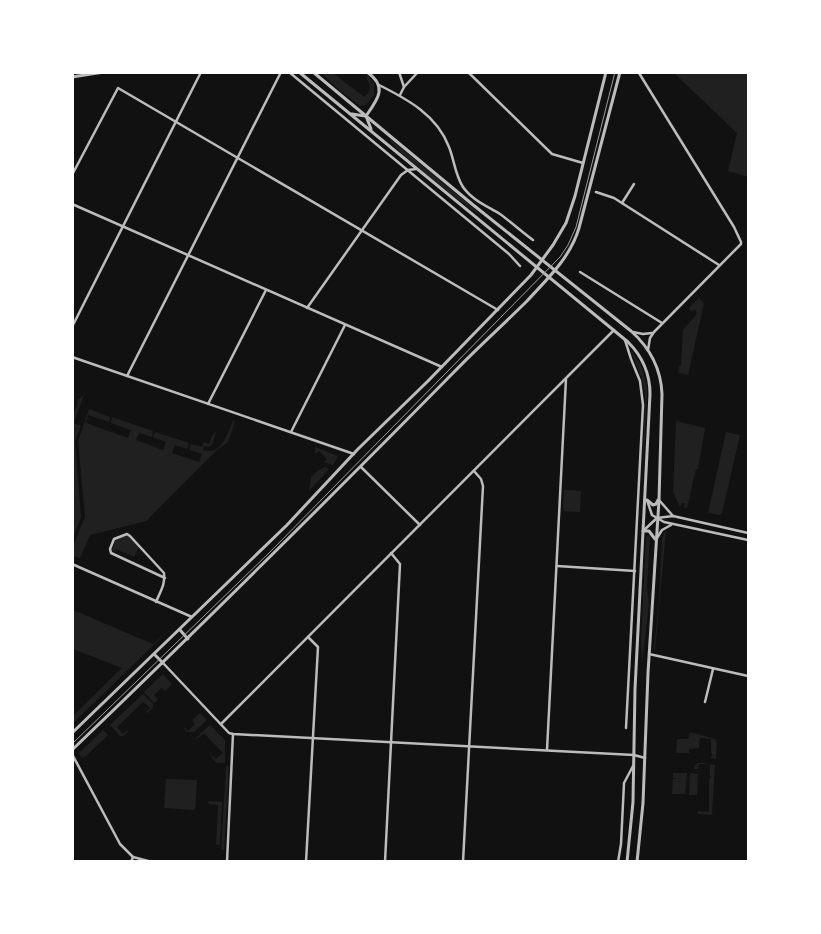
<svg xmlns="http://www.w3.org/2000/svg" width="821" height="934" font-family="'Sofia Sans Condensed',sans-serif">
<rect width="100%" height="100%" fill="#111"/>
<g fill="#202020">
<path d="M322,73H333L364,97C372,92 371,85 366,78L368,76L374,84V95L366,105L360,106L337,88Z"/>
<polygon points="674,73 748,73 748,177 728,171 737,133"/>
<path d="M389,138L472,207L482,216C465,206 395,153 389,138Z"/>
<polygon points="699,298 704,303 688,375 678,373 679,366 681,366 683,330 697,314 695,309 691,312 689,308"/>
<polygon points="631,350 642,367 647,388 642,492 645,394 643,382"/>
<polygon points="89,380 74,423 81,426 75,441 81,518 73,537 73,415 78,402 77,401 84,395"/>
<path d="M89,409L110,417L109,422L88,415L86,423L128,438L131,430L111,423L112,417L153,431L152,437L139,433L136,440L163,450L166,442L153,437L155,432L189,443L187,449L175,445L172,453L199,462L202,454L189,450L191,444L202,447L204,442L209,444L212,436L216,432L212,445L208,447L204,446L203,450C221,457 228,433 233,420L235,421L228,442L217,450L146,521L90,535L80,558L72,556L73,546L85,517L78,441Z"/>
<polygon points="676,421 705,428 698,469 696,469 687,508 684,507 685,503 682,503 680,507 673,492"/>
<polygon points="726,432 740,435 722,513 720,515 708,513"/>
<polygon points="315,447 338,456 333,465 324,462 327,459 319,451 315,454"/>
<polygon points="325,467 329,469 309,491 311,477 317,471"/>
<polygon points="564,490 581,491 580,512 563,511"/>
<polygon points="666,530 655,652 654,648 659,602 662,537"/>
<polygon points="126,535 129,536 139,547 134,557 116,549 114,552 112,550 116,539"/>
<polygon points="648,535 650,537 647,586 649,604 642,664 641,639 646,537"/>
<polygon points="73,610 153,644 168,631 73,723 73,716 122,668 73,649"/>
<polygon points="163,674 172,684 165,691 161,688 154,695 158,700 154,703 144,692"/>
<polygon points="143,694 153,704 153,708 147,713 146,712 150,708 143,702 117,727 123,734 127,730 128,732 123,736 120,736 110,725"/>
<polygon points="200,713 207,720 206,721 194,732 186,732 183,726 188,731 195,724 192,720"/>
<polygon points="210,725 225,740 225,763 217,763 210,756 211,755 216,759 223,753 204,733 197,739 196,738"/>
<polygon points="103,730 108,735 85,757 82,758 79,753"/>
<polygon points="690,732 715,739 717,743 716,759 711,758 712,753 711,753 711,739 700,738 699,748 689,749 689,753 676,753 677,739 688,739"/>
<polygon points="698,763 715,765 712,815 698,814 698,811 709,812 709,781 711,776 710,776 710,764 699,763 698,769 694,769 694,766"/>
<polygon points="226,766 229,766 224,850 221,850"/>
<polygon points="673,773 687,773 685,794 672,794 673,779 680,778 673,778"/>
<polygon points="690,773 698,774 697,795 689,795"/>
<polygon points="166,779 197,780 195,810 164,808"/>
<polygon points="208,801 222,802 220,845 216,845 218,805 209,804"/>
</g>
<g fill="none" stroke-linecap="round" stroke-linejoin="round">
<g stroke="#bcbcbc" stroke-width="2.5">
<polyline points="289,72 509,254 520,266"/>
<polyline points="399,72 404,87"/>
<polyline points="468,72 552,154 583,163"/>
<polyline points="639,73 734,227 741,242 741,244 654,332 650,338 648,350"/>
<path d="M379,85C407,99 437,115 449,147C454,159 455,175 463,187C472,200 487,206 500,214C511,222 522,232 533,240"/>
<polyline points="400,95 404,87 418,72"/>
<polyline points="72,175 118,88 498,310"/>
<polyline points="596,192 614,198 719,265"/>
<polyline points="622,203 634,184"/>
<polyline points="72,204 442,367"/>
<polyline points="580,272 662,323"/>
<polyline points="307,308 401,175 408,170 416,169"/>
<polyline points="72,327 201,72"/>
<polyline points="633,332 643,334 652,333"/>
<polyline points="625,340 631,359 640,381 643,405 626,728"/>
<polyline points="72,357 354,454"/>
<polyline points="127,376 281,72"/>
<polyline points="208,404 266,290"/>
<polyline points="291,432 345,325"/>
<polyline points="361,467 420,525"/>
<polyline points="647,500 652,515 664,522 748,540"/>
<polyline points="659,500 673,516"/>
<polyline points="643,531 657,518 673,516 748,533"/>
<polyline points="657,538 662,530 671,525"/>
<polyline points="72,564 192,617"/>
<polyline points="557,566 635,571"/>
<path d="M156,602C160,592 166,583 164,573L130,536L127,534L114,539L110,549L111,553L165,578"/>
<polyline points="649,654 748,676"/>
<polyline points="163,663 229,733 233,734 634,755 645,758"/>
<polyline points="705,702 713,669"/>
<polyline points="221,724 614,330"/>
<polyline points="547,750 566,379"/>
<polyline points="72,754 120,844 133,857 152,862"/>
<polyline points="131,862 133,857"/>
<polyline points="227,862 233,734"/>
<polyline points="306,862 318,647 308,637"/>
<polyline points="385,862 400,564 391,553"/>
<polyline points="463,862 483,486 481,479 474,471"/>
<polyline points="618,862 621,844 624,783 633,766"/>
</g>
<g stroke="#bcbcbc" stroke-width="3">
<path d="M299,72L628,342C643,357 650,374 650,394L635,689L633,802L627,862"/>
<path d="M313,72L472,204L631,331C650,348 661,368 662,394L659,500L648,673L643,803L637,862"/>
<path d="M367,72C388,87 378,99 366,116L371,129"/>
<polyline points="72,77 104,72"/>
<polyline points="352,114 365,116"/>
<polyline points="647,500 653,505 656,504 658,500"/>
<polyline points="643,531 649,531 655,539"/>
<polyline points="180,630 188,639"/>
<polyline points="155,655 163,663"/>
<polyline points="72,733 287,525 358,449 428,381 531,275 553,245 566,223 575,196 606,72"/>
<path d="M72,750C201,626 328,500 454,372C477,348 503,325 527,301C548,278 570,258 579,228L620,72"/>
</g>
<polyline stroke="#9a9a9a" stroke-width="1" points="72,744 270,552 560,257 568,245 576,227 615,72"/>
</g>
<rect width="821" height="934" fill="none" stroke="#ffffff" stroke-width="148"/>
</svg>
